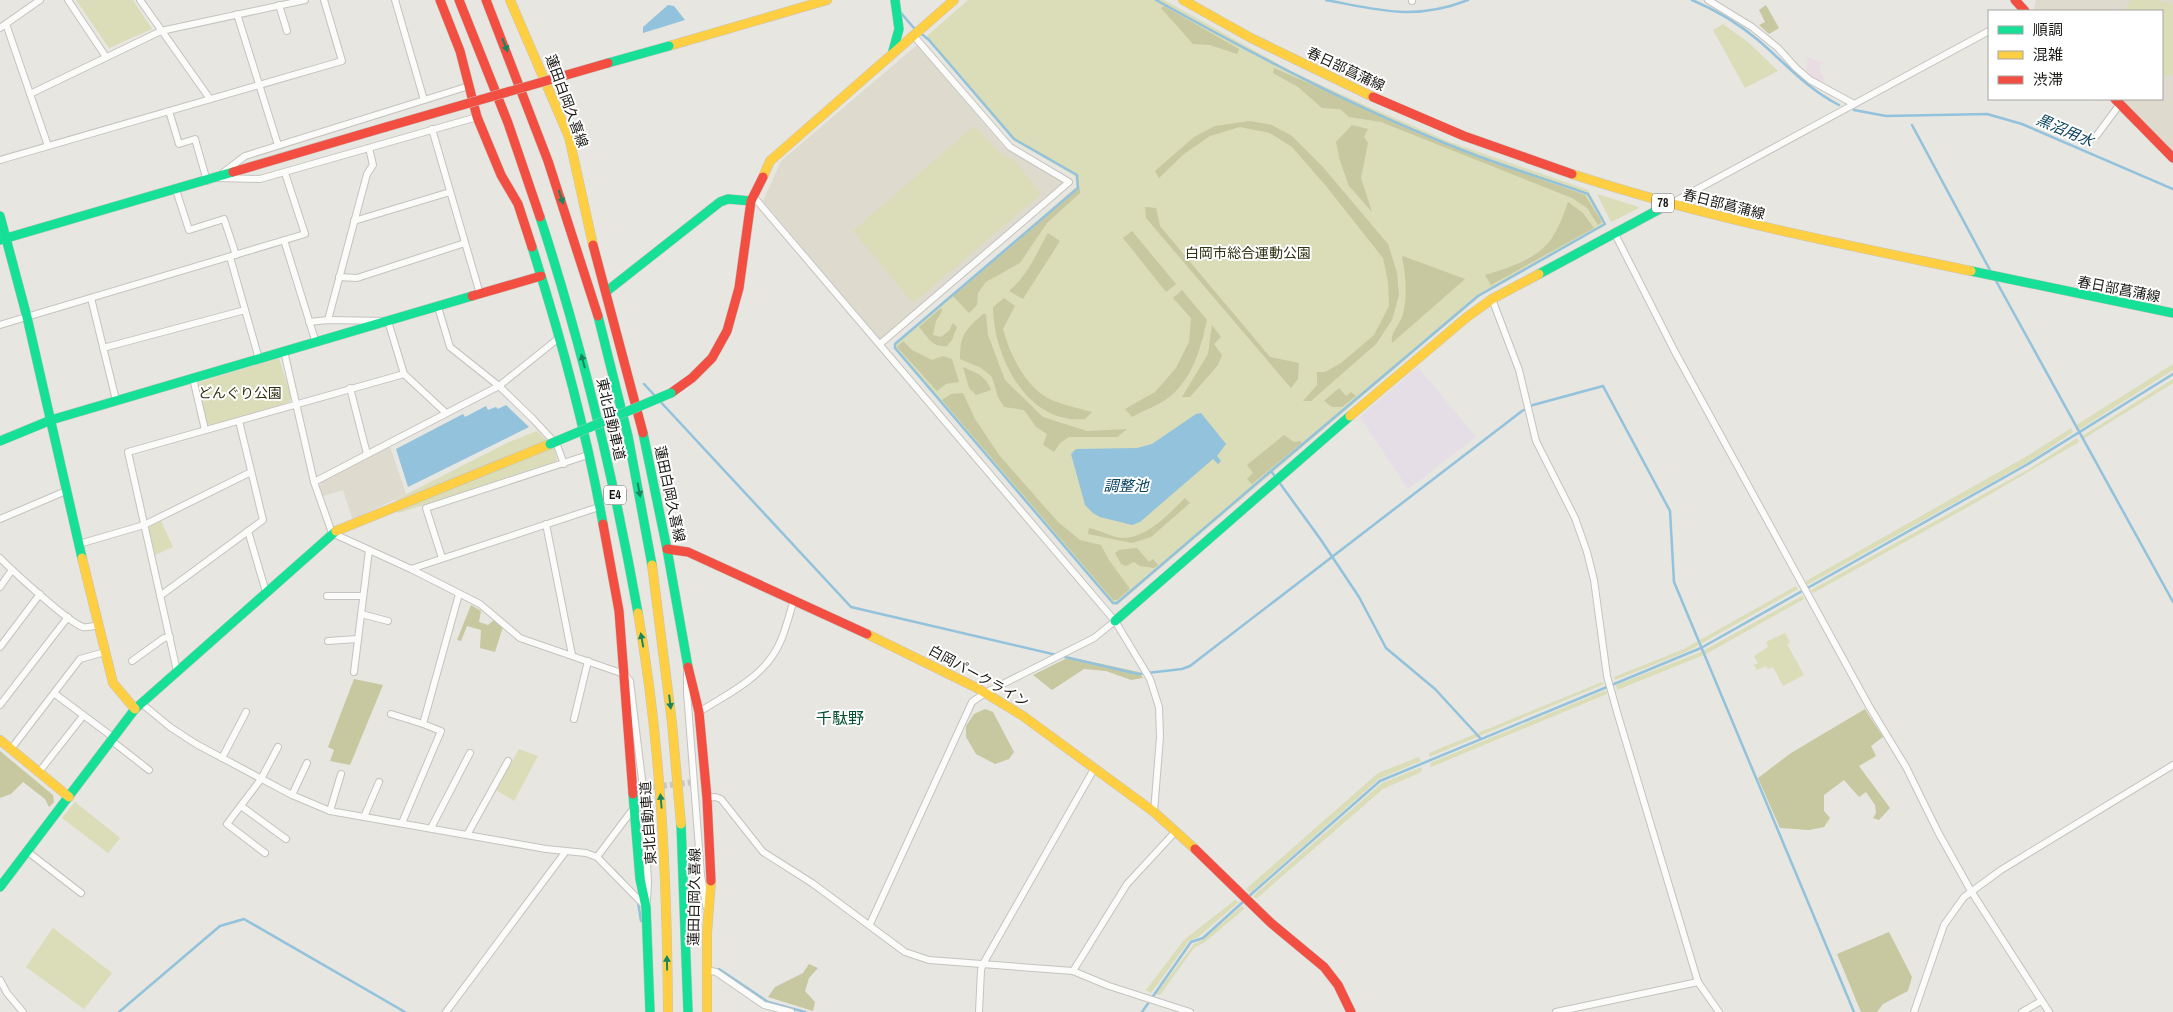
<svg xmlns="http://www.w3.org/2000/svg" width="2173" height="1012" font-family="'Archivo Narrow','Noto Sans JP',sans-serif">
<rect width="100%" height="100%" fill="#e7e6e0"/>
<g fill="#dedace">
<polygon points="2036,0 2173,0 2173,151 2121,99 2162,99 2162,11 2036,11 2034,9"/>
<polygon points="917,45 1005,148 1062,181 1062,185 885,338 879,338 763,201 781,161"/>
<polygon points="390,447 406,494 353,520 343,490 323,496 320,487 321,482"/>
</g>
<polygon fill="#e9dde3" points="1808,57 1822,63 1819,69 1825,80 1823,83 1813,78 1806,70"/>
<polygon fill="#e5dee7" points="1418,367 1476,437 1408,489 1360,417"/>
<g fill="#dbdcb8">
<polygon points="76,0 133,0 152,29 109,48"/>
<polygon points="968,0 1164,0 1293,72 1367,106 1450,142 1588,190 1606,224 1485,292 1117,605 1113,605 894,348 895,344 1077,186 1075,176 1013,140 927,39 927,36"/>
<polygon points="2132,0 2156,0 2173,4 2173,75 2162,75 2162,11 2123,11"/>
<polygon points="1723,24 1749,43 1778,71 1745,88 1713,30"/>
<polygon points="974,126 1000,153 1014,160 1041,194 913,303 853,231"/>
<polygon points="1597,194 1639,207 1639,208 1611,222"/>
<polygon points="279,358 291,397 289,402 211,426 207,423 198,385 200,382"/>
<polygon points="2173,364 2173,370 2077,431 2075,426"/>
<polygon points="2173,379 2173,383 2083,439 2081,437"/>
<polygon points="2071,428 2073,432 2030,461 1807,585 1806,581 2029,455"/>
<polygon points="537,431 547,441 398,501 395,500 507,443"/>
<polygon points="2077,438 2079,442 1975,503 1813,593 1811,590 2031,468"/>
<polygon points="554,447 557,461 399,513 396,510"/>
<polygon points="161,521 173,547 155,555 149,530 150,526"/>
<polygon points="1796,586 1798,589 1688,651 1615,680 1614,677 1684,649"/>
<polygon points="1802,596 1804,599 1706,654 1617,690 1616,685 1701,652"/>
<polygon points="1785,633 1790,642 1787,644 1804,675 1783,686 1773,667 1768,669 1766,666 1757,670 1754,665 1758,663 1754,656 1768,647 1766,642"/>
<polygon points="1602,682 1604,684 1429,757 1429,753"/>
<polygon points="1606,690 1607,694 1431,767 1430,763"/>
<polygon points="519,749 538,756 514,801 496,790"/>
<polygon points="1419,757 1421,761 1379,779 1250,893 1246,889 1378,773"/>
<polygon points="1422,767 1421,772 1383,789 1256,899 1253,896 1382,783"/>
<polygon points="75,802 120,838 108,853 62,818"/>
<polygon points="1235,900 1239,902 1198,937 1189,941 1151,993 1146,990 1184,940"/>
<polygon points="1242,906 1244,909 1205,942 1194,948 1160,995 1156,994 1194,944 1202,940"/>
<polygon points="53,928 112,973 84,1009 26,967"/>
</g>
<g fill="#c7c8a0">
<polygon points="1766,5 1779,28 1769,34 1759,25 1765,22 1759,10"/>
<polygon points="1164,6 1239,49 1237,54 1210,45 1193,44 1161,8"/>
<polygon points="1274,68 1471,154 1585,195 1602,222 1598,225 1587,208 1572,198 1381,122 1349,117 1340,109 1322,108 1298,87 1273,73"/>
<polygon points="1250,121 1272,125 1292,136 1322,166 1388,244 1397,273 1399,295 1392,320 1376,344 1311,401 1303,401 1317,385 1317,372 1325,372 1341,363 1374,335 1389,306 1388,282 1383,258 1326,186 1292,147 1270,133 1240,127 1210,136 1184,154 1159,178 1155,171 1194,137 1215,126"/>
<polygon points="1352,125 1368,129 1364,137 1368,143 1361,178 1372,212 1349,186 1340,161 1336,142"/>
<polygon points="1080,188 1080,193 1047,223 1020,263 986,282 978,293 977,305 969,313 953,296"/>
<path d="M1568,202L1583,213L1594,228L1491,285L1485,275C1508,268 1538,259 1552,238C1559,227 1564,214 1568,202Z"/>
<polygon points="1145,207 1156,208 1160,226 1270,357 1299,363 1298,379 1291,388 1146,218"/>
<polygon points="1132,231 1176,284 1166,292 1123,238"/>
<path d="M1048,233L1060,241L1023,299L1009,291C1028,275 1036,254 1048,233Z"/>
<path d="M1403,256L1465,279L1392,343C1390,333 1399,326 1402,317C1408,299 1406,276 1402,257Z"/>
<path d="M1182,290L1207,320C1201,347 1194,374 1173,394C1163,404 1144,410 1132,417L1125,409L1155,392L1176,368L1189,342L1191,318L1173,298Z"/>
<path d="M1004,298L1015,306L1003,329C1009,352 1021,377 1040,393C1054,404 1075,407 1092,412L1085,419C1079,419 1071,420 1065,418C1019,409 993,349 993,307Z"/>
<path d="M941,308L942,311L936,321L933,335L941,337L949,331L953,323L957,327L952,340L947,346C932,348 928,337 919,327Z"/>
<path d="M983,314H986L988,335L1005,380L1043,417L1087,431L1127,429L1117,437H1069L1060,443L1054,452L1043,445L1047,434L1036,427L1024,410L1004,407L998,397L992,377L981,368L960,359C960,335 965,330 983,314Z"/>
<polygon points="1212,325 1221,337 1214,344 1222,355 1218,365 1190,397 1182,397 1208,354"/>
<polygon points="903,341 912,350 932,360 943,356 952,359 959,382 946,384 937,391 897,347"/>
<path d="M963,367C977,373 986,376 991,390L976,395L969,388Z"/>
<polygon points="1339,388 1346,396 1351,392 1356,396 1342,407 1332,407 1324,401"/>
<polygon points="963,393 975,419 999,455 1058,522 1080,540 1101,545 1109,560 1130,589 1117,600 1113,600 942,400 951,394"/>
<polygon points="1284,435 1294,442 1300,441 1302,443 1252,484 1247,479 1253,473 1247,465"/>
<path d="M1185,498L1190,503L1151,537L1132,543L1088,534L1089,528C1100,530 1113,538 1123,538C1147,538 1170,513 1185,498Z"/>
<polygon points="1137,548 1149,562 1153,559 1158,565 1154,568 1140,566 1134,562 1126,566 1121,564 1115,553 1119,550"/>
<polygon points="471,605 481,611 479,622 488,625 494,620 503,627 495,652 480,648 481,630 467,626 461,641 457,640"/>
<polygon points="1069,657 1139,672 1143,678 1131,680 1106,671 1084,669 1052,690 1033,675"/>
<polygon points="354,679 383,685 350,765 330,761 334,750 328,747"/>
<polygon points="985,709 993,712 1014,752 1009,759 995,764 976,754 966,737 966,726 974,714"/>
<polygon points="1865,709 1883,737 1871,746 1876,756 1859,766 1890,808 1879,820 1873,818 1876,813 1875,805 1866,792 1859,797 1844,780 1824,795 1824,811 1830,818 1824,827 1809,830 1780,828 1758,778 1791,753"/>
<polygon points="0,751 53,795 54,802 49,807 45,799 23,782 11,794 0,798"/>
<polygon points="1889,932 1912,977 1908,991 1883,1004 1877,1012 1861,1012 1837,954"/>
<polygon points="809,964 818,968 809,978 805,991 815,1002 813,1011 768,997 775,987 803,973"/>
</g>
<g fill="#92c2dc">
<polygon points="668,5 674,6 685,20 643,33 643,27"/>
<polygon points="506,405 529,427 408,487 396,449 463,414 465,417 486,406 488,410 496,407 498,409"/>
<polygon points="1201,413 1226,444 1217,456 1221,461 1218,464 1213,459 1140,522 1132,525 1100,517 1093,513 1085,505 1071,454 1076,449 1137,448 1152,444 1196,414"/>
</g>
<g fill="none" stroke-linecap="round" stroke-linejoin="round">
<g stroke="#92c2dc" stroke-width="2.5">
<path d="M1156,0C1258,57 1361,111 1470,153C1509,168 1549,180 1588,194L1605,224L1478,296L1271,471"/>
<path d="M1326,0C1380,10 1414,21 1468,0"/>
<path d="M1692,0C1716,10 1739,24 1758,40C1785,63 1807,89 1839,105"/>
<polyline points="901,13 913,27 929,40 1014,139 1077,175 1078,188 895,344 895,348 1113,603 1117,603 1271,471 1321,540 1359,597 1386,648 1435,689 1481,739"/>
<polyline points="1854,110 1886,116 1987,114 2022,124 2173,189"/>
<polyline points="1912,125 1991,272"/>
<polyline points="1995,279 2173,602"/>
<polyline points="644,384 851,607 1138,674 1182,669 1190,666 1522,411 1533,405 1603,386 1670,511 1674,582 1854,1012"/>
<polyline points="614,870 636,894"/>
<polyline points="1248,897 1380,781 1701,648 2028,464 2173,374"/>
<polyline points="638,902 641,921"/>
<polyline points="719,969 768,1002 805,1012"/>
<polyline points="119,1012 220,926 244,919 405,1012"/>
<polyline points="1142,1012 1191,942 1203,938 1244,901"/>
</g>
<polyline stroke="#c8c7c2" stroke-width="6" stroke-dasharray="6 3" stroke-linecap="butt" points="643,788 695,782"/>
<g stroke="#c5c3bf" stroke-width="8">
<g id="street">
<polyline points="68,0 106,57"/>
<polyline points="140,0 210,99"/>
<polyline points="395,0 424,100"/>
<polyline points="1708,0 1752,27 1778,48 1796,68 1810,80 1854,104"/>
<polyline points="1412,1 1412,0"/>
<polyline points="279,5 287,31"/>
<polyline points="237,14 278,145"/>
<polyline points="6,24 48,146"/>
<polyline points="0,28 40,0"/>
<polyline points="30,94 161,31 305,0"/>
<polyline points="169,111 179,144 195,139 207,181"/>
<polyline points="432,129 480,294"/>
<polyline points="2097,135 2120,104"/>
<polyline points="0,160 342,61 324,0"/>
<polyline points="224,172 245,156 469,86"/>
<polyline points="218,178 260,179 477,117"/>
<polyline points="176,190 189,230 224,219 236,255"/>
<polyline points="753,196 1115,621 1150,679 1159,707 1160,737 1154,812"/>
<polyline points="1670,204 1989,31"/>
<polyline points="354,221 450,192"/>
<polyline points="1614,232 1675,352 1869,706 1906,767 1938,832 1971,891 2049,1012"/>
<polyline points="284,240 316,343"/>
<polyline points="230,257 259,359"/>
<polyline points="339,277 357,278 465,243"/>
<polyline points="91,298 116,400"/>
<polyline points="1492,299 1519,370 1536,441 1575,518 1587,552 1594,580 1607,676 1617,712 1698,982 1719,1012"/>
<polyline points="438,307 450,347 499,386 533,419 557,445 564,464"/>
<polyline points="328,320 367,174 373,165 369,148"/>
<polyline points="309,322 328,320 388,321 404,374 446,413"/>
<polyline points="0,325 305,234 285,173"/>
<polyline points="880,344 1069,182 1010,147 913,35"/>
<polyline points="103,348 245,310"/>
<polyline points="284,351 314,482 332,533 411,569 480,604 520,638 624,674 630,681 643,788 648,882 647,901"/>
<polyline points="193,378 205,430"/>
<polyline points="350,388 367,454"/>
<polyline points="314,482 499,386 560,337"/>
<polyline points="0,519 66,491"/>
<polyline points="546,524 572,655"/>
<polyline points="248,531 266,592"/>
<polyline points="79,544 144,525 251,472"/>
<path d="M0,558C13,571 69,623 83,627C88,628 94,626 98,625"/>
<polyline points="442,558 426,508 588,455"/>
<polyline points="411,569 599,507"/>
<polyline points="0,587 12,570"/>
<polyline points="160,596 263,520 239,421"/>
<polyline points="327,596 363,596"/>
<polyline points="361,614 388,621"/>
<polyline points="328,641 357,639"/>
<polyline points="0,647 40,594"/>
<polyline points="132,661 164,638 170,637"/>
<polyline points="177,671 128,452 404,374"/>
<polyline points="354,672 369,550"/>
<polyline points="687,672 687,692 701,875 706,906"/>
<polyline points="55,694 114,738"/>
<polyline points="141,703 170,727 196,744 292,795 330,811 546,849 586,853 597,857 645,906"/>
<polyline points="0,705 68,617"/>
<path d="M699,712C724,696 756,681 773,655C784,639 788,618 794,600"/>
<polyline points="391,714 423,724"/>
<polyline points="574,719 588,661"/>
<polyline points="112,741 149,770"/>
<polyline points="11,749 80,659 105,652"/>
<polyline points="222,758 246,712"/>
<polyline points="39,772 83,716"/>
<polyline points="292,795 307,763"/>
<polyline points="707,798 715,797 721,799 763,852 812,883 905,952 929,960 1073,971 1109,986 1190,1012"/>
<polyline points="241,806 286,839"/>
<polyline points="330,811 341,774"/>
<polyline points="364,817 379,782"/>
<polyline points="402,823 441,731 423,724 459,594"/>
<polyline points="431,828 470,753"/>
<polyline points="467,835 508,761"/>
<polyline points="28,852 81,893"/>
<polyline points="265,853 227,824 261,779 278,747"/>
<polyline points="597,857 633,809"/>
<polyline points="870,924 972,702 985,693 1094,638 1115,621"/>
<polyline points="706,970 716,972 764,1005 791,1012"/>
<polyline points="1073,971 1127,884 1176,831"/>
<polyline points="0,980 7,993 23,1012"/>
<polyline points="446,1012 566,851"/>
<polyline points="979,1012 981,970 983,964 1094,769"/>
<polyline points="1556,1012 1698,982"/>
<polyline points="1914,1012 1944,925 1964,897 2001,870 2173,765"/>
<polyline points="2022,1012 2041,1001"/>
</g>
</g>
<g stroke="#c5c3bf" stroke-width="10">
<g id="fast">
<polyline points="893,51 899,29 895,0"/>
<polyline points="0,216 27,317 82,558"/>
<path d="M540,217C582,346 614,479 638,613"/>
<polyline points="0,240 233,172"/>
<path d="M532,247C561,338 586,430 603,524"/>
<polyline points="1971,271 2173,313"/>
<polyline points="1539,274 1669,204"/>
<polyline points="607,291 720,202 728,199 751,201"/>
<polyline points="598,316 628,436 652,565"/>
<polyline points="643,433 667,549 688,667"/>
<polyline points="0,441 51,420 472,296"/>
<polyline points="1115,621 1350,416"/>
<polyline points="633,794 640,879 646,907 650,1012"/>
<polyline points="681,824 688,1012"/>
<polyline points="0,887 135,709 336,531"/>
</g>
</g>
<g stroke="#c5c3bf" stroke-width="10">
<g id="slow">
<polyline points="510,0 569,137 593,245"/>
<polyline points="1183,0 1251,38 1373,97"/>
<polyline points="669,46 827,0"/>
<path d="M1572,174C1703,217 1837,243 1971,271"/>
<polyline points="763,177 770,161 954,0"/>
<polyline points="1350,416 1467,317 1492,299 1539,274"/>
<polyline points="336,531 550,444"/>
<polyline points="82,558 113,683 135,709"/>
<polyline points="652,565 672,723 681,824"/>
<path d="M638,613C661,744 667,878 668,1012"/>
<polyline points="867,634 977,688 1023,716 1154,812 1195,849"/>
<polyline points="0,740 69,797"/>
<polyline points="707,1012 707,933 711,881"/>
</g>
</g>
<g stroke="#c5c3bf" stroke-width="10">
<g id="jam">
<polyline points="440,0 460,51 477,117 501,175 518,204 532,247"/>
<polyline points="459,0 508,123 540,217"/>
<polyline points="486,0 548,161 598,316"/>
<polyline points="2015,0 2025,11"/>
<polyline points="1373,97 1464,136 1572,174"/>
<polyline points="2115,99 2173,158"/>
<polyline points="233,172 386,127"/>
<polyline points="593,245 643,433"/>
<polyline points="472,296 541,276"/>
<polyline points="671,393 692,378 712,358 727,331 739,288 751,201 763,177"/>
<polyline points="603,524 619,611 633,794"/>
<polyline points="667,549 688,552 867,634"/>
<polyline points="688,667 699,712 707,798 711,881"/>
<polyline points="1195,849 1271,923 1324,967 1338,985 1351,1012"/>
</g>
</g>
<use href="#street" stroke="#fbfbfa" stroke-width="6"/>
<use href="#fast" stroke="#16e098" stroke-width="9"/>
<use href="#slow" stroke="#ffcf43" stroke-width="9"/>
<use href="#jam" stroke="#f24e42" stroke-width="9"/>
<g stroke="#c5c3bf" stroke-width="10" stroke-linecap="butt">
<g id="fast-bridge">
<polyline points="608,63 669,46"/>
<polyline points="550,444 671,393"/>
</g>
</g>
<g stroke="#c5c3bf" stroke-width="10" stroke-linecap="butt">
<polyline id="jam-bridge" points="386,127 608,63"/>
</g>
<use href="#fast-bridge" stroke="#16e098" stroke-width="9"/>
<use href="#jam-bridge" stroke="#f24e42" stroke-width="9"/>
</g>
<defs><path id="oneway-solid" d="M-6-.8H1V-3.2L6.5 0L1 3.2V.8H-6Z" transform="scale(1.25)"/></defs>
<g fill="#18865e">
<use href="#oneway-solid" transform="translate(505 45) rotate(68)"/>
<use href="#oneway-solid" transform="translate(561 197) rotate(72)"/>
<use href="#oneway-solid" transform="translate(583 361) rotate(-105)"/>
<use href="#oneway-solid" transform="translate(639 490) rotate(79)"/>
<use href="#oneway-solid" transform="translate(642 640) rotate(-100)"/>
<use href="#oneway-solid" transform="translate(670 702) rotate(83)"/>
<use href="#oneway-solid" transform="translate(661 801) rotate(-95)"/>
<use href="#oneway-solid" transform="translate(667 963) rotate(-91)"/>
</g>
<g text-anchor="middle" dominant-baseline="central" stroke-width="4" stroke-linejoin="round" paint-order="stroke">
<g fill="#fff" stroke="#5f5e5c" stroke-width="1">
<rect x="1652" y="193.5" width="22" height="19" rx="4"/>
<rect x="604" y="485.5" width="22" height="19" rx="4"/>
</g>
<g font-size="12" font-weight="bold" fill="#1a1916">
<text x="1663" y="203">78</text>
<text x="615" y="495">E4</text>
</g>
<g font-size="14" fill="#1a1916" stroke="#fff">
<text transform="translate(1346 69) rotate(25)">春日部菖蒲線</text>
<text transform="translate(567 101) rotate(70)">蓮田白岡久喜線</text>
<text transform="translate(1724 204) rotate(14)">春日部菖蒲線</text>
<text transform="translate(2119 289) rotate(11)">春日部菖蒲線</text>
<text transform="translate(611 419) rotate(77)">東北自動車道</text>
<text transform="translate(670 494) rotate(78)">蓮田白岡久喜線</text>
<text transform="translate(979 676) rotate(29)">白岡パークライン</text>
<text transform="translate(648 823) rotate(-94)">東北自動車道</text>
<text transform="translate(694 897) rotate(-89)">蓮田白岡久喜線</text>
</g>
<g font-size="14" fill="#303012" stroke="#fff">
<text x="1248" y="253">白岡市総合運動公園</text>
<text x="240" y="393">どんぐり公園</text>
</g>
<g font-size="15" font-style="italic" fill="#09425d" stroke="#fff">
<text transform="translate(2065 130) rotate(23)">黒沼用水</text>
<text x="1126" y="485">調整池</text>
</g>
<g font-size="16" fill="#064f34" stroke="#fff">
<text x="840" y="718">千駄野</text>
</g>
</g>
<rect x="1988" y="10" width="175" height="90" fill="#ffffff" stroke="#a3a3a2"/>
<rect x="1998" y="26" width="25" height="8" fill="#16e098" stroke="#a3a3a2"/>
<text x="2033" y="35" font-size="15" fill="#1a1916">順調</text>
<rect x="1998" y="51" width="25" height="8" fill="#ffcf43" stroke="#a3a3a2"/>
<text x="2033" y="60" font-size="15" fill="#1a1916">混雑</text>
<rect x="1998" y="76" width="25" height="8" fill="#f24e42" stroke="#a3a3a2"/>
<text x="2033" y="85" font-size="15" fill="#1a1916">渋滞</text>
</svg>
